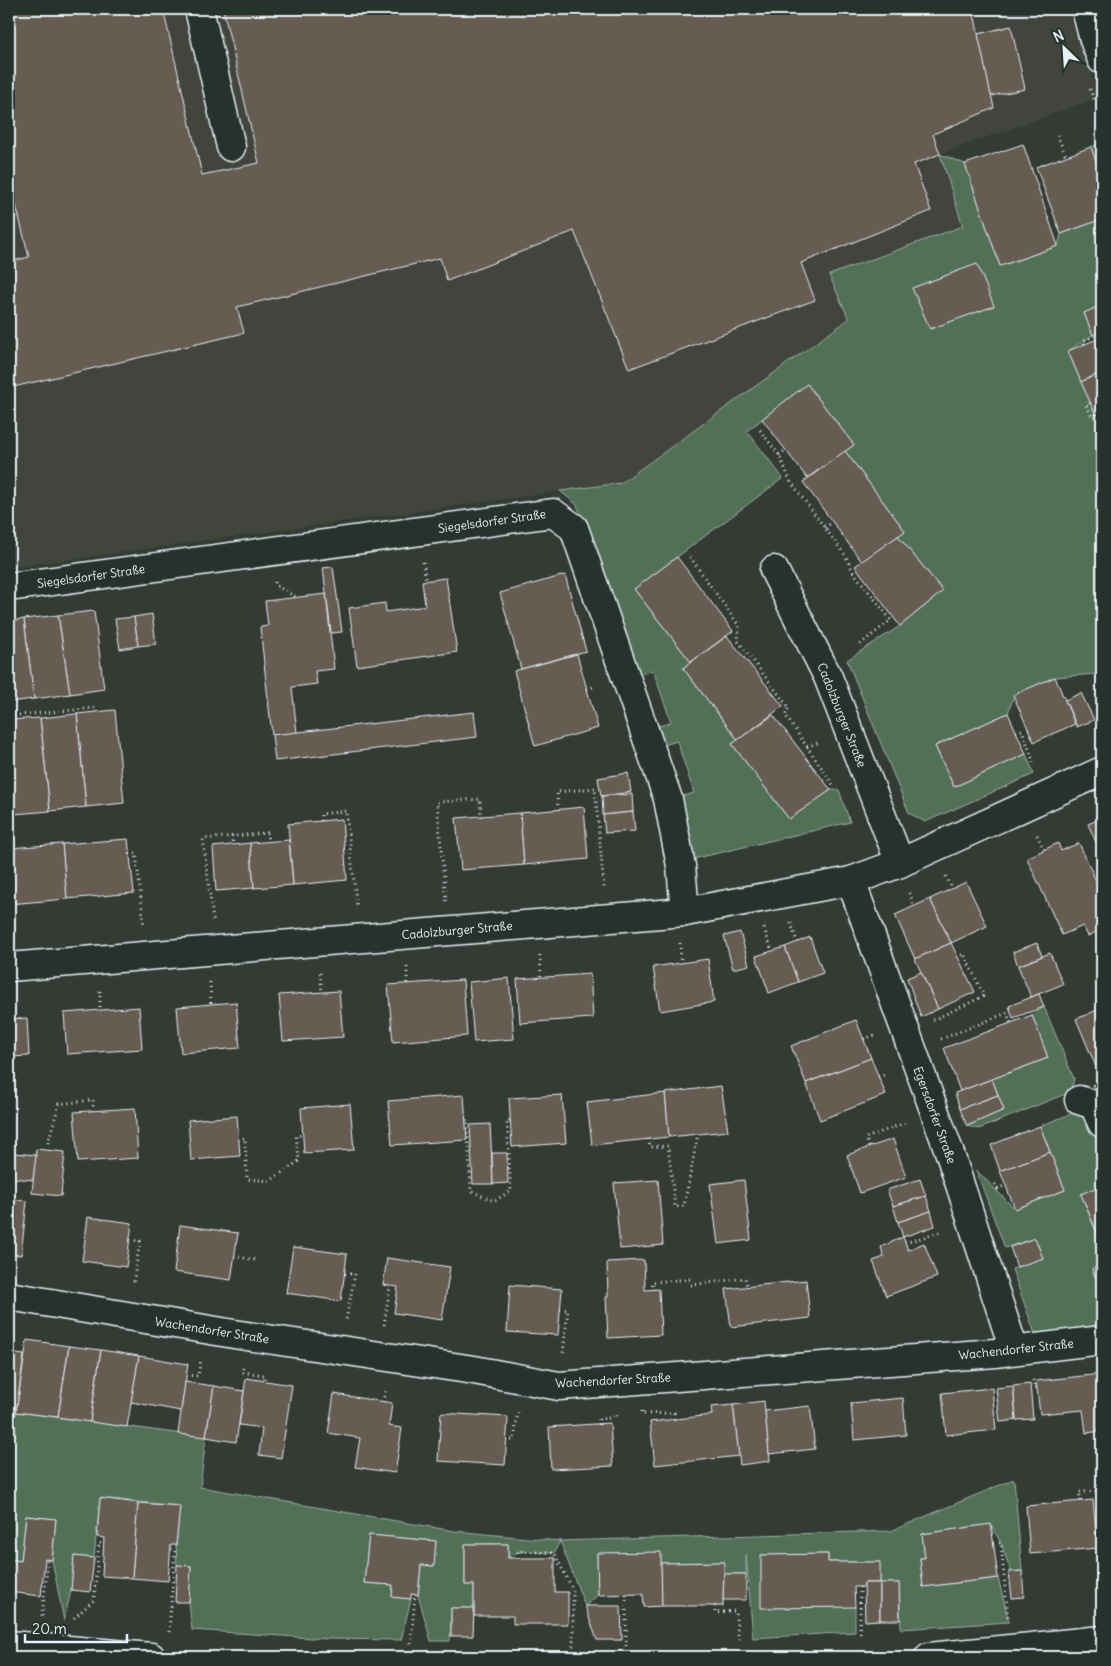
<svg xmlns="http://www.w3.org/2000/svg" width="1111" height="1666" font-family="Delius,sans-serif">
<rect width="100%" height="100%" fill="#333b34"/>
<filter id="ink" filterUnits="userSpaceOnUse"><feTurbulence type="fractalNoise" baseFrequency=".02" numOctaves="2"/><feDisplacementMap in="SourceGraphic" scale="10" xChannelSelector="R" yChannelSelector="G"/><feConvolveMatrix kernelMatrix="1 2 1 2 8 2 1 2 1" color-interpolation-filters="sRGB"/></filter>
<g filter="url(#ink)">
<polygon fill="#42453d" points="9,9 1070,9 1081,46 1100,97 940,154 963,226 829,275 849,318 621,483 9,568"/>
<g fill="#516f57" stroke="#9cb0a8">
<polygon points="1102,142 1102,181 1091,147"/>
<polygon points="940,154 965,164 1000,266 1058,246 1061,234 1102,219 1102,305 1084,313 1093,335 1068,351 1096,415 1102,413 1102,671 1097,674 1055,677 1014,695 1008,713 935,746 954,787 1026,754 1034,774 925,822 909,813 847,660 900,626 943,591 898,536 905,531 845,451 854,445 807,384 747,431 783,478 634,589 691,662 683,668 738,740 732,744 789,819 831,790 839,790 850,822 693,859 680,797 694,793 677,741 664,745 656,727 671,722 653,670 638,675 585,522 576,504 560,491 621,483 849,319 829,275 963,226"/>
<polygon points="1044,1007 1074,1079 1070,1092 979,1129 967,1126 1004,1110 992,1079 1048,1058 1032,1015"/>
<polygon points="1078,1111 1089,1118 1102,1153 1102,1185 1081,1194 1098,1237 1102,1236 1102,1265 1092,1269 1102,1293 1102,1329 1041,1335 1034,1331 1012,1269 1043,1258 1035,1238 1005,1248 976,1170 1015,1209 1065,1190 1040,1126"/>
<polygon points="9,1411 206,1437 200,1487 454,1531 559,1541 891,1531 1014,1479 1022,1571 1011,1572 1001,1543 991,1525 922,1534 925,1558 920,1558 923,1587 998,1578 1009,1622 901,1629 899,1583 880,1583 879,1562 828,1562 828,1554 761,1555 855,1607 855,1632 753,1638 746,1554 746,1574 724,1574 724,1562 661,1563 597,1554 598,1595 585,1606 560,1541 554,1553 519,1551 508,1558 508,1544 465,1544 465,1585 474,1585 474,1608 451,1608 450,1641 431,1641 418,1595 421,1565 433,1566 436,1541 369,1535 364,1583 393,1585 392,1597 411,1599 401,1640 327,1639 192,1630 189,1602 191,1566 177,1565 176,1545 180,1506 100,1498 94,1558 74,1556 71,1590 64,1621 52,1560 56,1519 26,1516 21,1561 9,1559"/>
</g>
<g fill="#665b51" stroke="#e8f1f8">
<polygon points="9,9 163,9 202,175 259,163 223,9 973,9 994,108 933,134 940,154 914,164 931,211 801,263 815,300 629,369 574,231 447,281 440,258 237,307 244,333 9,388 9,262 29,257 16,205 9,206"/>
<polygon points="1011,26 1025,89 991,96 978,34"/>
<polygon points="1023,144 1058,246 1000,266 965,164"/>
<polygon points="1091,147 1102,178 1102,219 1061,234 1036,167"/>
<polygon points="977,264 994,306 930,329 912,288"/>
<polygon points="1102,305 1102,330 1093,335 1084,313"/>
<polygon points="1102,337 1102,372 1081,382 1068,351"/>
<polygon points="1102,372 1102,413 1096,415 1081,382"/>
<polygon points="807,384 854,445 807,478 762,419"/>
<polygon points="845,451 905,531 862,562 803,482"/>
<polygon points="898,536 943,591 900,626 855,566"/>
<polygon points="677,557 733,631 691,662 634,589"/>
<polygon points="333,567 342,632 331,633 323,568"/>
<polygon points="565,575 586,651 521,669 500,593"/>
<polygon points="446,578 457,652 357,666 349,608 385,603 386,612 425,606 422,581"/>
<polygon points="326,594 334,669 315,671 317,684 292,687 297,733 272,735 260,627 268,626 265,601"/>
<polygon points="94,611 104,689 70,694 58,615"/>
<polygon points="152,614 156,644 138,646 134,617"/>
<polygon points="58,615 70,694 34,699 24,619"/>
<polygon points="134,617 138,646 120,649 115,619"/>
<polygon points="24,619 34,699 9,702 9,621"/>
<polygon points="727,636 783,706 738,740 683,668"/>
<polygon points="577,654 598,728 535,746 514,671"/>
<polygon points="1055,677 1075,724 1034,742 1013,695"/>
<polygon points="1081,693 1094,720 1077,727 1065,700"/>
<polygon points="115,710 124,803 86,807 77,714"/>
<polygon points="474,712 477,737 275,761 272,735"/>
<polygon points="1008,713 1026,754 954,787 935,746"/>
<polygon points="77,714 86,807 50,811 40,718"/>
<polygon points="773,715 831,790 789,819 732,744"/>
<polygon points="40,718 50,811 14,814 9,757 9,720"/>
<polygon points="9,757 14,814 9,815"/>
<polygon points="628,773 631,792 601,796 598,778"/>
<polygon points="632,794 633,812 603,815 602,796"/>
<polygon points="584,807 588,859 524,865 520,813"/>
<polygon points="633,812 635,831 605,833 603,815"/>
<polygon points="520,813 524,865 461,870 456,818"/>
<polygon points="1102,818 1102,850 1100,851 1088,824"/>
<polygon points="342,819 347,880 293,885 288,824"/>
<polygon points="128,839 134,893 67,899 62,844"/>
<polygon points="289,840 293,885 254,888 250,843"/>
<polygon points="250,843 254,888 216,891 213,847"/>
<polygon points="1058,843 1061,851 1079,843 1102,894 1102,929 1088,936 1083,926 1062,935 1027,858"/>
<polygon points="62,844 67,899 9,904 9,848"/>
<polygon points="966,882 987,926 951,943 930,899"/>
<polygon points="930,899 951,943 915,959 895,915"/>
<polygon points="740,932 749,965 733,969 724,936"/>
<polygon points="810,937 823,973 798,982 785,947"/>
<polygon points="951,943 975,992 938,1009 915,959"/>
<polygon points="1037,943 1042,956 1018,966 1013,952"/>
<polygon points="785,947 798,982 769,993 756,956"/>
<polygon points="1050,953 1063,984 1031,997 1018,966"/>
<polygon points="708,959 714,1002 660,1011 653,967"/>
<polygon points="921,972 938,1009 921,1017 907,978"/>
<polygon points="590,974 593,1018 520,1023 517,979"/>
<polygon points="509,978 514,1039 474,1042 469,982"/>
<polygon points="463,980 467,1036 393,1042 388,985"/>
<polygon points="339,991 343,1037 283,1041 279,995"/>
<polygon points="1039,994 1044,1007 1013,1018 1009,1006"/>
<polygon points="236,1002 240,1048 181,1053 177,1007"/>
<polygon points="139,1007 142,1049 67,1054 64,1013"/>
<polygon points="1102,1008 1102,1091 1096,1093 1092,1085 1102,1081 1076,1019"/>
<polygon points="1032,1015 1048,1058 960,1091 944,1048"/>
<polygon points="27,1018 29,1056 9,1057 9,1019"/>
<polygon points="856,1020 871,1058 806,1083 791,1046"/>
<polygon points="871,1058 886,1095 820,1120 806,1083"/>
<polygon points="992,1079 998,1095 960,1109 955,1093"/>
<polygon points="721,1086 728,1131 669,1137 665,1093"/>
<polygon points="665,1093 669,1137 592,1145 587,1102"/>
<polygon points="464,1095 467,1140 392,1145 388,1101"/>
<polygon points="562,1095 566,1143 512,1147 509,1098"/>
<polygon points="998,1095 1004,1110 967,1126 960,1109"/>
<polygon points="350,1104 354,1150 304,1153 301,1108"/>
<polygon points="135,1108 138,1158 78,1162 74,1112"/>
<polygon points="237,1116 240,1156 191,1160 188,1120"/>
<polygon points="490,1124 493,1184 473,1184 470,1125"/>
<polygon points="1040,1126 1050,1152 1000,1171 991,1145"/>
<polygon points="893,1139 906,1177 860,1193 847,1155"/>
<polygon points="36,1149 65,1152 61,1196 32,1193"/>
<polygon points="1050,1152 1065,1190 1015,1209 1000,1171"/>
<polygon points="14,1153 36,1155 33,1180 11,1178"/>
<polygon points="492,1153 507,1153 508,1183 493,1184"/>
<polygon points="920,1179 926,1196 893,1206 887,1190"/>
<polygon points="658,1180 663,1245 620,1249 614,1183"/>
<polygon points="744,1180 751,1240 718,1244 710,1184"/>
<polygon points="1102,1185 1102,1236 1099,1237 1081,1194"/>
<polygon points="926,1196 931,1211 898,1222 893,1206"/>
<polygon points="9,1199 27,1201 21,1255 9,1254"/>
<polygon points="931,1211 935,1226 903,1237 898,1222"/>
<polygon points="88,1217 132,1223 126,1267 82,1261"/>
<polygon points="180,1225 238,1233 231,1280 174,1272"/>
<polygon points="903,1237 908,1250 924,1243 937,1277 886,1296 873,1261 884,1257 881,1247"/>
<polygon points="1035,1238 1043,1258 1017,1267 1010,1247"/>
<polygon points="293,1247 347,1254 341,1301 286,1293"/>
<polygon points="387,1258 450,1267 442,1320 394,1313 398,1287 383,1285"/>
<polygon points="644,1260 645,1290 659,1289 661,1335 608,1338 606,1297 608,1297 607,1262"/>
<polygon points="1102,1265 1102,1293 1092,1269"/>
<polygon points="806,1280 810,1318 731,1327 726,1289"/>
<polygon points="510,1285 562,1289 558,1335 507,1332"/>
<polygon points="27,1340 69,1346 58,1417 16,1412"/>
<polygon points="69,1346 101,1350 90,1422 58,1417"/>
<polygon points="101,1350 139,1356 127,1427 90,1422"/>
<polygon points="9,1353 24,1355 16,1412 9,1411"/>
<polygon points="139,1356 188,1364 181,1411 131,1402"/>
<polygon points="1102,1374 1102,1431 1086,1433 1083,1410 1040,1414 1036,1381"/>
<polygon points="246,1378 292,1385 281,1458 259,1455 262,1428 239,1425"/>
<polygon points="185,1382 214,1386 206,1437 178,1434"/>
<polygon points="1030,1384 1033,1419 1016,1420 1013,1386"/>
<polygon points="214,1386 244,1391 236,1442 206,1437"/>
<polygon points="1013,1386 1016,1420 1000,1422 996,1388"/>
<polygon points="992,1388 996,1430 946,1435 942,1393"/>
<polygon points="334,1394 392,1403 389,1426 402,1428 395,1473 355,1467 360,1438 328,1433"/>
<polygon points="903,1398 906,1435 854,1440 851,1403"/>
<polygon points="764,1401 770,1461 740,1465 733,1405"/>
<polygon points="733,1405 739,1456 655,1465 650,1422 712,1415 711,1407"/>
<polygon points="810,1406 815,1449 769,1454 765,1411"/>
<polygon points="441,1413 508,1417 505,1465 438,1461"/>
<polygon points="610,1423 613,1466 551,1469 549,1427"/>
<polygon points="100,1498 138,1503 132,1578 102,1576 104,1538 97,1537"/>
<polygon points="1093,1500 1098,1548 1030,1554 1026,1506"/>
<polygon points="138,1503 180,1506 176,1545 171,1545 168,1581 132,1578"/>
<polygon points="26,1516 56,1519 52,1560 45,1559 41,1596 9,1592 9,1559 21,1561"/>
<polygon points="991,1524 998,1578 923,1587 920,1558 925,1558 922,1534"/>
<polygon points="369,1535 436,1541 434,1566 421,1565 418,1595 411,1594 411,1599 392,1597 393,1585 364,1583"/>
<polygon points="465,1544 508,1544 508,1558 555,1558 555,1592 568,1592 568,1624 513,1624 513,1616 474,1616 474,1585 465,1585"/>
<polygon points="661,1552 662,1606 644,1607 643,1594 598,1595 597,1553"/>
<polygon points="828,1554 828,1562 880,1562 880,1583 864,1583 864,1587 854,1587 855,1607 761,1608 761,1555"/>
<polygon points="74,1556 94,1558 90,1592 71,1590"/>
<polygon points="724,1562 723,1606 662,1606 661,1563"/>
<polygon points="177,1565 191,1566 189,1602 175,1602"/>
<polygon points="1022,1571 1024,1597 1012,1598 1009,1572"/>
<polygon points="724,1574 746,1574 746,1600 723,1600"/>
<polygon points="864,1583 880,1583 880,1620 865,1621"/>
<polygon points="880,1583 899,1583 900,1620 880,1620"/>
<polygon points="585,1606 621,1606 622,1640 597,1640"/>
<polygon points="451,1608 474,1608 473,1636 451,1636"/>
</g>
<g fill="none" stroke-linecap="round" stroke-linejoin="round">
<g stroke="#e8f1f8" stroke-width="31">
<g id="minor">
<polyline points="199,9 231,147"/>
<polyline points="1086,9 1094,40 1102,60"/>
<polyline points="774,570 828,677 900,863"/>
<polyline points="9,587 553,513 574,528 668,799 681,866 685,912"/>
<polyline points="851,881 949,1151 1014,1350"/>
<polyline points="9,967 685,912 851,881 900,863 1102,771"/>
<polyline points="1079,1100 1094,1105 1102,1123"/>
<polyline points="9,1296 240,1335 474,1370 559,1386 995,1353 1102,1340"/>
<polyline points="9,1645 151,1657"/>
<polyline points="929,1657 1102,1640"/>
</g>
</g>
<g stroke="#e8f1f8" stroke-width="3" stroke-dasharray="1 4" stroke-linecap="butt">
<polyline points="1090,89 1096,104"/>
<polyline points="1057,135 1066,156"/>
<polyline points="1084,344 1083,341 1102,333"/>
<polyline points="1090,403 1086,405 1093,418 1102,414"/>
<polyline points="760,430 779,455 791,482 845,555 854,573 891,620 858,646"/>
<polyline points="779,455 786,450"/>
<polyline points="825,528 832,522"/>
<polyline points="690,557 739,626 738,641 789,708 785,715 834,786"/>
<polyline points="423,562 426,581"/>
<polyline points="275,582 275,585 296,597"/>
<polyline points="587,689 596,686"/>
<polyline points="9,716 95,708 96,712"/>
<polyline points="1016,732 1022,730 1035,766"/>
<polyline points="807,747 820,742"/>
<polyline points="558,810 557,792 595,788 604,888"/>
<polyline points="1097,814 1102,812"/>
<polyline points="321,821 321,814 346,811 357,908"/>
<polyline points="9,833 11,833 12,848"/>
<polyline points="1037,835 1044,850"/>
<polyline points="232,836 233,845"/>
<polyline points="130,854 136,853 144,926"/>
<polyline points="946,876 952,889"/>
<polyline points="909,893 915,906"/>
<polyline points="446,901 437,802 480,799 481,817"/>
<polyline points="213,920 203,839 267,833 268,842"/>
<polyline points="791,923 797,942"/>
<polyline points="764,928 772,951"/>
<polyline points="680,943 681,963"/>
<polyline points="540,955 541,977"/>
<polyline points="407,967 407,983"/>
<polyline points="320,973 322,992"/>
<polyline points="210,982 211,1004"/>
<polyline points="100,991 100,1011"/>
<polyline points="933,1020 984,996 964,954 958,957"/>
<polyline points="864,1039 875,1035"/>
<polyline points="941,1039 1007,1013 1011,1024"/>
<polyline points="878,1077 887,1074"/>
<polyline points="466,1120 467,1119 471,1191 494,1201 511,1191 507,1121 510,1120"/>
<polyline points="238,1139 245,1138 247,1179 270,1181 299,1161 296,1136 303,1135"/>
<polyline points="648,1139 650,1147 668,1146 675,1207 684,1206 698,1134"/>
<polyline points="48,1143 59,1104 93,1100 93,1111"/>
<polyline points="869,1147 866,1138 905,1123"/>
<polyline points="995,1184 998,1189 1006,1185"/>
<polyline points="130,1240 140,1241 133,1285"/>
<polyline points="905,1243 943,1231"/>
<polyline points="234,1256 255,1260"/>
<polyline points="345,1274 355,1274 346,1320"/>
<polyline points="691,1285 745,1278 747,1287"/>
<polyline points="653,1290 652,1282 691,1279"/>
<polyline points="560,1309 568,1310 563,1353"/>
<polyline points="384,1325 390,1286"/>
<polyline points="243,1368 242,1372 265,1375 264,1380"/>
<polyline points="186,1375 198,1376 201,1359"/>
<polyline points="1033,1380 1034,1389 1037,1388"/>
<polyline points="383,1402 386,1388"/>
<polyline points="642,1411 642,1414 674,1413 674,1419"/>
<polyline points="599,1425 599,1419 617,1417 616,1412"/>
<polyline points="506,1440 514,1440 518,1411"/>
<polyline points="1081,1501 1079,1492 1099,1491 1102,1514"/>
<polyline points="994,1543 1001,1543 1008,1619"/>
<polyline points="518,1558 518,1551 554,1553 573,1590 573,1647"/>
<polyline points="860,1587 860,1637"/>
<polyline points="626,1595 626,1646"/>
<polyline points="715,1606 715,1613 735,1611 739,1642"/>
<polyline points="42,1616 48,1560"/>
<polyline points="74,1618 94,1600 99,1543 104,1544"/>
<polyline points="169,1632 175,1551 171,1550"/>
<polyline points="411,1644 415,1595"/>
</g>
<use href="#minor" stroke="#26332d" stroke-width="28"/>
</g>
</g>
<g text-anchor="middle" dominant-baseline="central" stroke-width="4" stroke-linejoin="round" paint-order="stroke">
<g font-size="12" fill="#e8f1f8" stroke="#26332d">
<text transform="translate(492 521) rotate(-8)">Siegelsdorfer Straße</text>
<text transform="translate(91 576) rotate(-8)">Siegelsdorfer Straße</text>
<text transform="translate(842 715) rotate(68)">Cadolzburger Straße</text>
<text transform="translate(457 930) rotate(-5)">Cadolzburger Straße</text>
<text transform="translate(935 1115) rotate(70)">Egersdorfer Straße</text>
<text transform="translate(212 1330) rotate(9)">Wachendorfer Straße</text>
<text transform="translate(1016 1349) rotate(-6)">Wachendorfer Straße</text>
<text transform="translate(613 1380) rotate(-3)">Wachendorfer Straße</text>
</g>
</g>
<rect width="1111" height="1666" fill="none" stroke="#26332d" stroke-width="30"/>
<rect x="15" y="15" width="1081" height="1636" fill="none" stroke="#e8f1f8" stroke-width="2" filter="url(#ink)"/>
<g transform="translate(1064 48) rotate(335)" stroke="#26332d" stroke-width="4" paint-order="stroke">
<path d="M0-4L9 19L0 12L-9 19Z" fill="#e8f1f8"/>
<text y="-8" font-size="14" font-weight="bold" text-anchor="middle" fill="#e8f1f8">N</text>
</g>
<path d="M25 1634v8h102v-8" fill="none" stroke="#e8f1f8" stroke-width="2.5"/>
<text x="32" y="1634" font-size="15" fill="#e8f1f8" stroke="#26332d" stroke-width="4" paint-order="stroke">20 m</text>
</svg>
